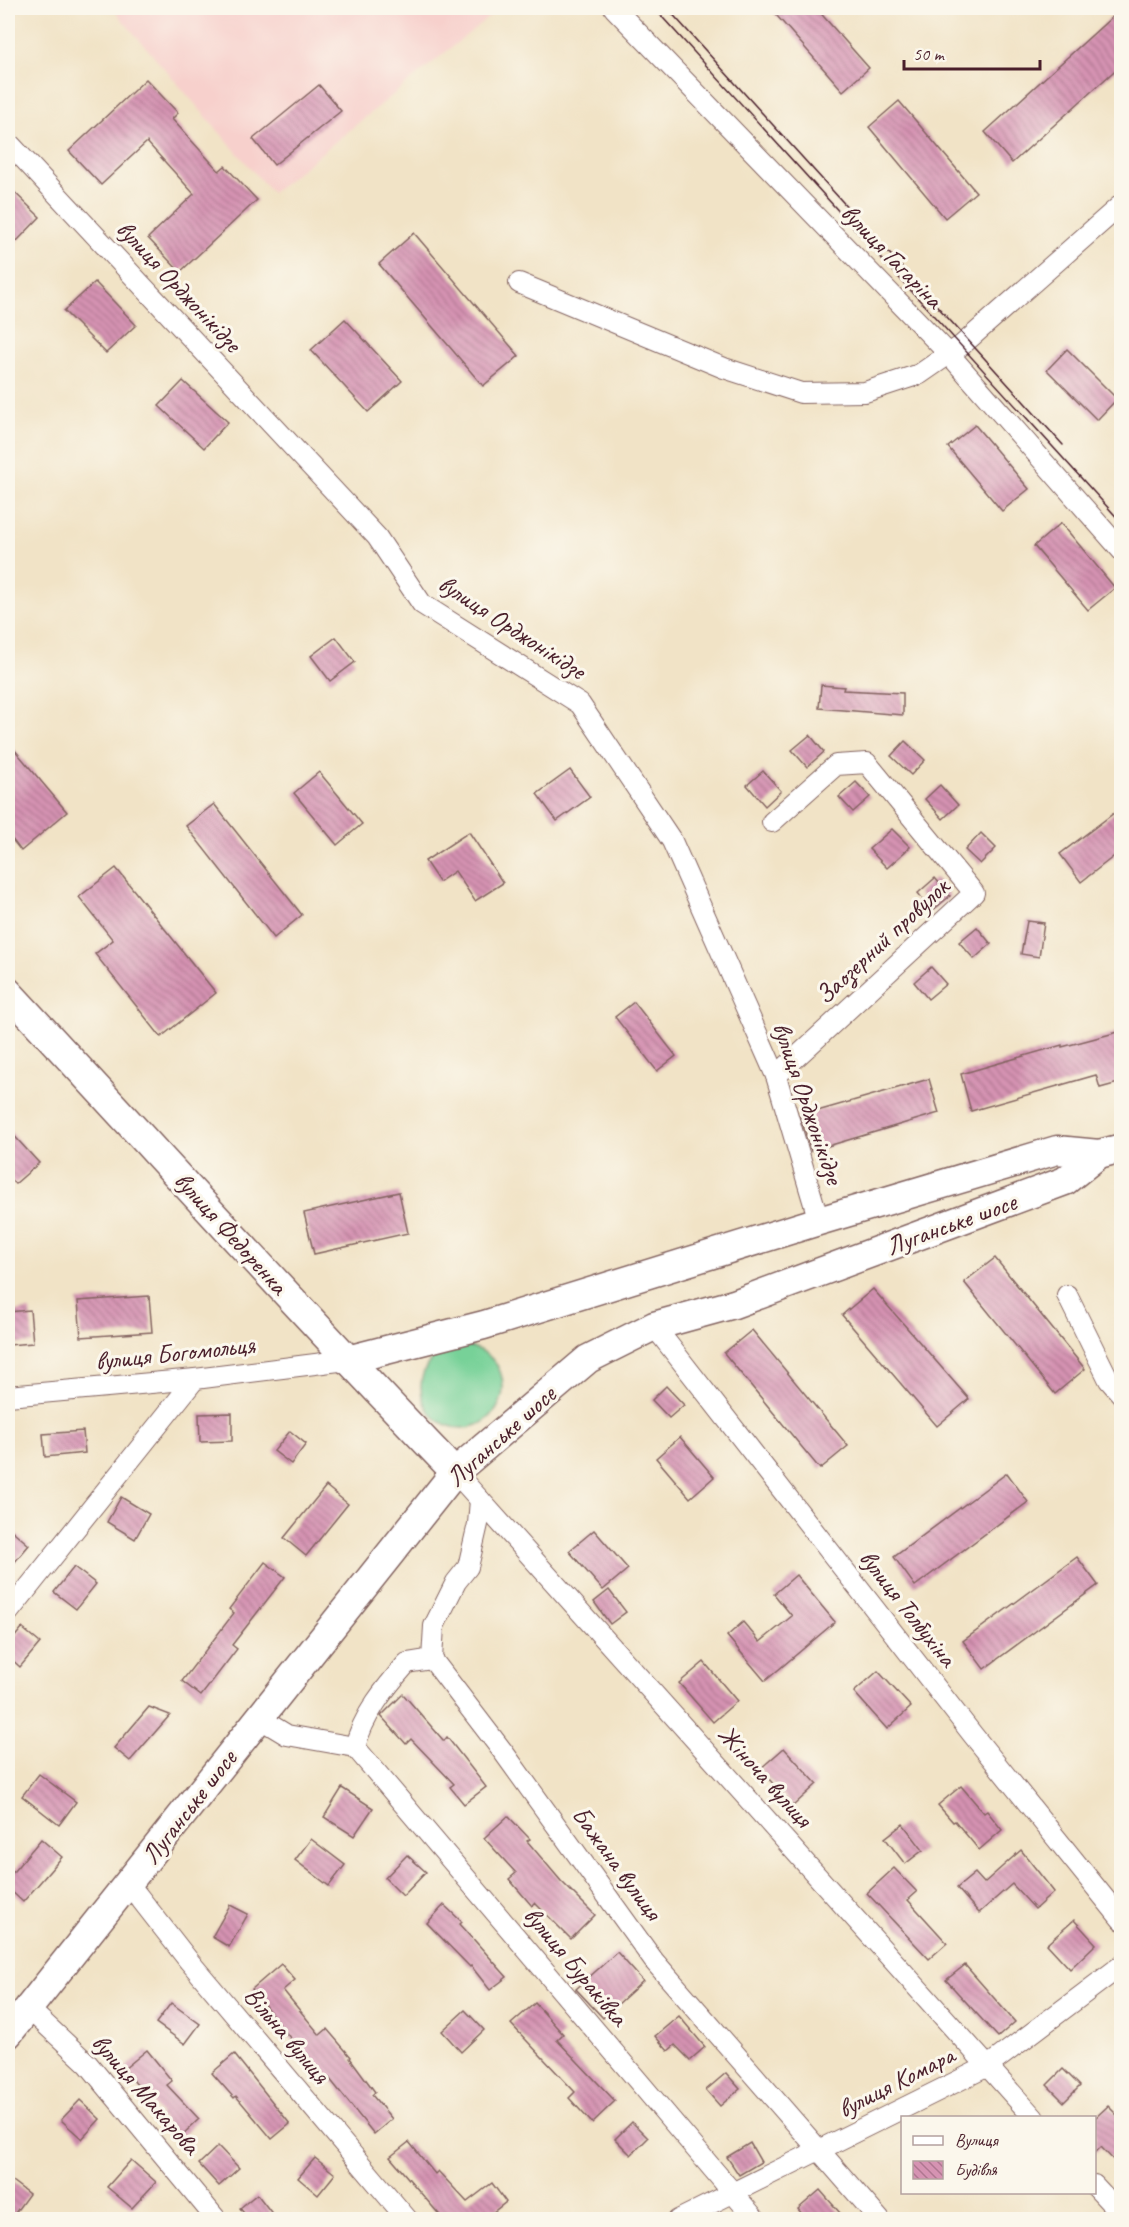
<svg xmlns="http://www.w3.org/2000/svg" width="1129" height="2227" font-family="Caveat,sans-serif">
<defs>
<pattern id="building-back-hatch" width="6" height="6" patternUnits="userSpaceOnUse" patternTransform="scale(1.5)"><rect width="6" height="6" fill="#d593b2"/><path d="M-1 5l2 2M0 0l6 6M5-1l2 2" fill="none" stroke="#af7791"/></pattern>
</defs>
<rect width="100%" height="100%" fill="#fbf7ec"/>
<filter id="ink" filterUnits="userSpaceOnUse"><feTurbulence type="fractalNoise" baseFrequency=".0167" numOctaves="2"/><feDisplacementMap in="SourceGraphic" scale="12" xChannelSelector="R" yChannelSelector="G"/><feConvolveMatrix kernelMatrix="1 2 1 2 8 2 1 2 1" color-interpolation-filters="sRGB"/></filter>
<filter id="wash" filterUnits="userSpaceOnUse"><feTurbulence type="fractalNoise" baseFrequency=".008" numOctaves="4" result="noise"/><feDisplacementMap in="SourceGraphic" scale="24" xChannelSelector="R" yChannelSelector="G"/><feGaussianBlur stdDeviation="1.35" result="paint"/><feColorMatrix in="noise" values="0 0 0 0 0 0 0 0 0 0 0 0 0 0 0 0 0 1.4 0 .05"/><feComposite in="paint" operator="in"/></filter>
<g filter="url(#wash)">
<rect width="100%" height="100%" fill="#f1e3c6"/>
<polygon fill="#f7d0cc" points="112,8 500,8 272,193"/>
<circle fill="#77d198" stroke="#607862" stroke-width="1.5" cx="462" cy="1387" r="41"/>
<g id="blocks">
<g fill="url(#building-back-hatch)">
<polygon points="770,8 816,8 869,68 843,91"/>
<polygon points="1122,8 1122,64 1012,163 985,132"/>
<polygon points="146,79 178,113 172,119 219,171 225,166 257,200 180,272 148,238 194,194 147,142 101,185 69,151"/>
<polygon points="319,85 341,111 274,165 253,139"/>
<polygon points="899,101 976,192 945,218 869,127"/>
<polygon points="8,186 40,217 17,241 8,233"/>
<polygon points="414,233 519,356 483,386 379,264"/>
<polygon points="95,282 136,325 106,353 64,311"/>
<polygon points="345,319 402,381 368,412 311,350"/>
<polygon points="1067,349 1117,399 1097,420 1047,370"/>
<polygon points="183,381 228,422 204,448 159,406"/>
<polygon points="975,425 1029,489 1002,511 948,447"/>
<polygon points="1061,523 1115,588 1088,610 1034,546"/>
<polygon points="336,637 355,662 330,681 311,656"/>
<polygon points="821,685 844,687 843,690 903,693 903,715 819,708"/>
<polygon points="810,735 824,752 807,767 792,750"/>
<polygon points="905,741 925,760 911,775 891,756"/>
<polygon points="8,742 67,812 21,851 8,834"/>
<polygon points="570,770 590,797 557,821 537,794"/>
<polygon points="763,771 781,791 765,806 747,785"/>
<polygon points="319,772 362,824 337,845 294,793"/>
<polygon points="856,782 870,797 853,812 839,797"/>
<polygon points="940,785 958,805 943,819 925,799"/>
<polygon points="214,804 302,915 274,938 186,826"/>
<polygon points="1122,807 1122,850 1081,882 1060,854"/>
<polygon points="892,829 910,847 887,868 869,849"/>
<polygon points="469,832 503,883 475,901 455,871 439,882 425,861"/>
<polygon points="981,833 996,848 980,864 965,850"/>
<polygon points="116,868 216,993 161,1037 95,954 113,940 79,897"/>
<polygon points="935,878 950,896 932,911 918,893"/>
<polygon points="1027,921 1044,923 1039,957 1021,954"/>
<polygon points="977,927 991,944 974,959 959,942"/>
<polygon points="931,967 946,984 928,999 914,982"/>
<polygon points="634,1002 676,1056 657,1071 615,1017"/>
<polygon points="1122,1031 1122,1082 1100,1088 1096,1075 971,1111 961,1074 1062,1045 1062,1047"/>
<polygon points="929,1079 939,1113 811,1151 800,1116"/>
<polygon points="8,1129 39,1163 15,1184 8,1177"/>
<polygon points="399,1192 408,1233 314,1254 304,1213"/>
<polygon points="995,1258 1085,1369 1055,1394 964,1282"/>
<polygon points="873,1289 969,1399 937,1426 842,1315"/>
<polygon points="149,1296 152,1332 81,1337 78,1301"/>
<polygon points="30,1310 33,1343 8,1345 8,1312"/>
<polygon points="752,1330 848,1446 820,1469 724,1353"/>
<polygon points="666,1386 684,1405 669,1418 652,1400"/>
<polygon points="232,1413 232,1441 200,1442 199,1414"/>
<polygon points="83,1431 85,1453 45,1457 43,1434"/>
<polygon points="290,1431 306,1444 291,1464 274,1451"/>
<polygon points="680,1437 714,1477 690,1498 656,1458"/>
<polygon points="1007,1473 1028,1502 915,1586 894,1557"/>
<polygon points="326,1486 348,1504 306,1556 284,1538"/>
<polygon points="121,1497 149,1514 135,1539 107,1522"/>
<polygon points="8,1527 29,1545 8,1570"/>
<polygon points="594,1530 628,1569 603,1590 569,1551"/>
<polygon points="1077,1557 1098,1585 984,1669 963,1641"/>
<polygon points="265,1562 285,1577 232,1645 237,1649 201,1696 182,1681 234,1613 229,1609"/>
<polygon points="74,1567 96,1584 76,1609 54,1592"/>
<polygon points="796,1575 835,1622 765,1681 727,1636 743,1622 760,1642 792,1616 774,1594"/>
<polygon points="609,1590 626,1612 610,1624 594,1602"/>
<polygon points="22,1628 40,1643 20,1667 8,1656 8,1645"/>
<polygon points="704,1662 737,1701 713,1722 679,1683"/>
<polygon points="878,1671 911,1707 887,1729 854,1692"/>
<polygon points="403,1694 444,1741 447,1737 486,1787 464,1804 450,1787 454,1784 411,1739 406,1744 381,1716"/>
<polygon points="149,1707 170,1715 130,1761 114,1748"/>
<polygon points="784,1748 817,1784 793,1806 760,1769"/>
<polygon points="39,1774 76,1802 59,1825 22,1796"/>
<polygon points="961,1786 984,1813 987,1811 1002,1830 979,1850 955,1821 953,1822 938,1805"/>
<polygon points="342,1788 373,1808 354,1836 324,1817"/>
<polygon points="508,1816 530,1839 527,1841 561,1881 595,1915 571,1939 535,1903 532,1906 509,1879 516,1873 484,1838"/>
<polygon points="903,1824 923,1850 905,1864 885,1838"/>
<polygon points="41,1839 62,1857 23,1902 8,1888 8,1878"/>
<polygon points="311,1839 345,1865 329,1886 295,1860"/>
<polygon points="1021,1850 1054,1892 1035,1909 1012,1884 979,1913 957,1888 975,1873 984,1883"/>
<polygon points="407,1855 426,1872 403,1896 385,1878"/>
<polygon points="894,1868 917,1892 908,1900 947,1943 929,1959 867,1893"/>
<polygon points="230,1905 248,1914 229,1947 212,1937"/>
<polygon points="444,1905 462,1922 460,1924 507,1977 490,1990 471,1966 470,1967 427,1923"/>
<polygon points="1074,1920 1096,1944 1070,1969 1047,1944"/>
<polygon points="617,1952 643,1981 603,2018 576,1989"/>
<polygon points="281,1964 295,1980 283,1990 320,2035 327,2029 351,2057 350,2058 375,2092 372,2095 392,2119 374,2134 329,2078 326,2080 301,2052 252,1989"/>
<polygon points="965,1965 1015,2022 998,2037 946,1980"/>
<polygon points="171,2003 200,2024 185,2044 156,2023"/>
<polygon points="535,2003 563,2034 557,2040 615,2101 592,2123 569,2098 575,2092 511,2024"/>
<polygon points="465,2010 484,2030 461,2052 442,2031"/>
<polygon points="679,2016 705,2047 690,2060 675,2045 668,2051 655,2036"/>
<polygon points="147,2050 172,2081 167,2085 199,2119 179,2138 159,2116 161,2114 124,2069"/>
<polygon points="234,2054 290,2124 272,2139 236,2096 234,2098 212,2073"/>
<polygon points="1063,2069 1080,2086 1064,2102 1047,2085"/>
<polygon points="726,2073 740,2089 720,2106 706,2090"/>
<polygon points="80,2100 100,2119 82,2139 61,2120"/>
<polygon points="1108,2106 1122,2120 1122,2169 1101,2147 1095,2153 1095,2118"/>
<polygon points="632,2122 648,2138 631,2155 615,2139"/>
<polygon points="409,2142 435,2174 438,2171 467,2202 492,2183 506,2202 483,2220 444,2220 390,2157"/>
<polygon points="750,2143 761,2162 739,2175 727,2157"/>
<polygon points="218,2146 239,2168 219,2186 199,2164"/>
<polygon points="315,2158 335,2174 318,2195 298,2178"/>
<polygon points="131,2160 156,2182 132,2208 107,2187"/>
<polygon points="8,2178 29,2194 10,2220 8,2220"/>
<polygon points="820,2190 840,2213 832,2220 807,2220 798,2209"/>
<polygon points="257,2194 277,2220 249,2220 240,2208"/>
</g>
</g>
</g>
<g filter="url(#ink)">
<use href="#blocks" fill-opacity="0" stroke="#846461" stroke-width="1.5"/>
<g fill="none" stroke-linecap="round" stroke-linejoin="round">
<g stroke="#846461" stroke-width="22">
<g id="street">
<polyline points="614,8 949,354 1122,551"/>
<polyline points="8,142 377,537 422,604 580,704 672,841 776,1076 819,1221"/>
<polyline points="519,283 724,368 801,393 865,392 920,374 962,345 1122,204"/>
<polyline points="772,822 836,765 867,763 974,893 776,1076"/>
<polyline points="1067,1295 1109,1380 1122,1395"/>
<polyline points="654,1326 973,1735 1122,1920"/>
<polyline points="8,1396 195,1379 347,1360"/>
<polyline points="455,1472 1034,2118"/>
<polyline points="480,1500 478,1524 468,1567 456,1582 434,1626 432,1659 504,1753 654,1961 880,2220"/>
<polyline points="8,1613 195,1379"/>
<polyline points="259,1718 287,1735 355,1747"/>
<polyline points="355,1747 756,2220"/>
<path d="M355,1747C363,1715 385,1688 407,1663L432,1659"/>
<polyline points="128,1883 189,1961 408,2220"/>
<polyline points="28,2008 88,2064 217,2220"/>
<polyline points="1094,2185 1122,2215"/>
<polyline points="678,2220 988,2066 1122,1965"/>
</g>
</g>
<g stroke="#846461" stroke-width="31">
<g id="secondary">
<path d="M8,992C157,1152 303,1315 455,1472"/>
<polyline points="347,1360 484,1325 819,1221 1057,1150 1099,1154"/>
<polyline points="8,2034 455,1472 588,1359 654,1326 734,1304 1065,1181 1099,1154 1122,1148"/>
</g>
</g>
<use href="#street" stroke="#fff" stroke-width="20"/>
<use href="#secondary" stroke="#fff" stroke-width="28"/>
<g stroke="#4a1f2b" stroke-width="1.5">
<polyline points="654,8 1122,523"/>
<polyline points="667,8 1063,445"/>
</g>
</g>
</g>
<g text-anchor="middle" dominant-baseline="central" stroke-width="6" stroke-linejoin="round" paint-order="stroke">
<g font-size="26" fill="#4a1f2b" stroke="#fbf7ec">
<text transform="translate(892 256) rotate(46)">вулиця Гагаріна</text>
<text transform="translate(179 286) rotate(47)">вулиця Орджонікідзе</text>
<text transform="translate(512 627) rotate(33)">вулиця Орджонікідзе</text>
<text transform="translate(882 941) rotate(-43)">Заозерний провулок</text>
<text transform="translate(808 1103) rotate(71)">вулиця Орджонікідзе</text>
<text transform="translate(951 1224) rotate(-20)">Луганське шосе</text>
<text transform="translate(231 1233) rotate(48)">вулиця Федоренка</text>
<text transform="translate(175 1353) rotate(-6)">вулиця Богомольця</text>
<text transform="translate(501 1436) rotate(-42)">Луганське шосе</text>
<text transform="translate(908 1608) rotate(52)">вулиця Толбухіна</text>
<text transform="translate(765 1776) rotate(48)">Жіноча вулиця</text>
<text transform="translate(189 1807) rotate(-52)">Луганське шосе</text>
<text transform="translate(617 1863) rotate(54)">Бажана вулиця</text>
<text transform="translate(576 1966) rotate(50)">вулиця Бураківка</text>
<text transform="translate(287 2035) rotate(50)">Вільна вулиця</text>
<text transform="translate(896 2082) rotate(-27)">вулиця Комара</text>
<text transform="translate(146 2094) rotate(49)">вулиця Макарова</text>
</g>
</g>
<rect width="1129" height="2227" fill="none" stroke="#fbf7ec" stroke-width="30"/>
<rect x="901" y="2116" width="195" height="78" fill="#fbf7ec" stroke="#b4a19f" stroke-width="1.5"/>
<rect x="913" y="2136" width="30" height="9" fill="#ffffff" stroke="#b4a19f" stroke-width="1.5"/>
<text x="955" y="2146" font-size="18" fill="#4a1f2b">Вулиця</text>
<rect x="913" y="2161" width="30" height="18" fill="url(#building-back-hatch)" stroke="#b4a19f" stroke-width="1.5"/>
<text x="955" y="2176" font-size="18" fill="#4a1f2b">Будівля</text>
<path d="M904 60v9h136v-9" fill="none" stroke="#4a1f2b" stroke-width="3"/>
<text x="913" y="60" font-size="18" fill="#4a1f2b" stroke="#fbf7ec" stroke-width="4.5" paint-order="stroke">50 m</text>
</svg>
